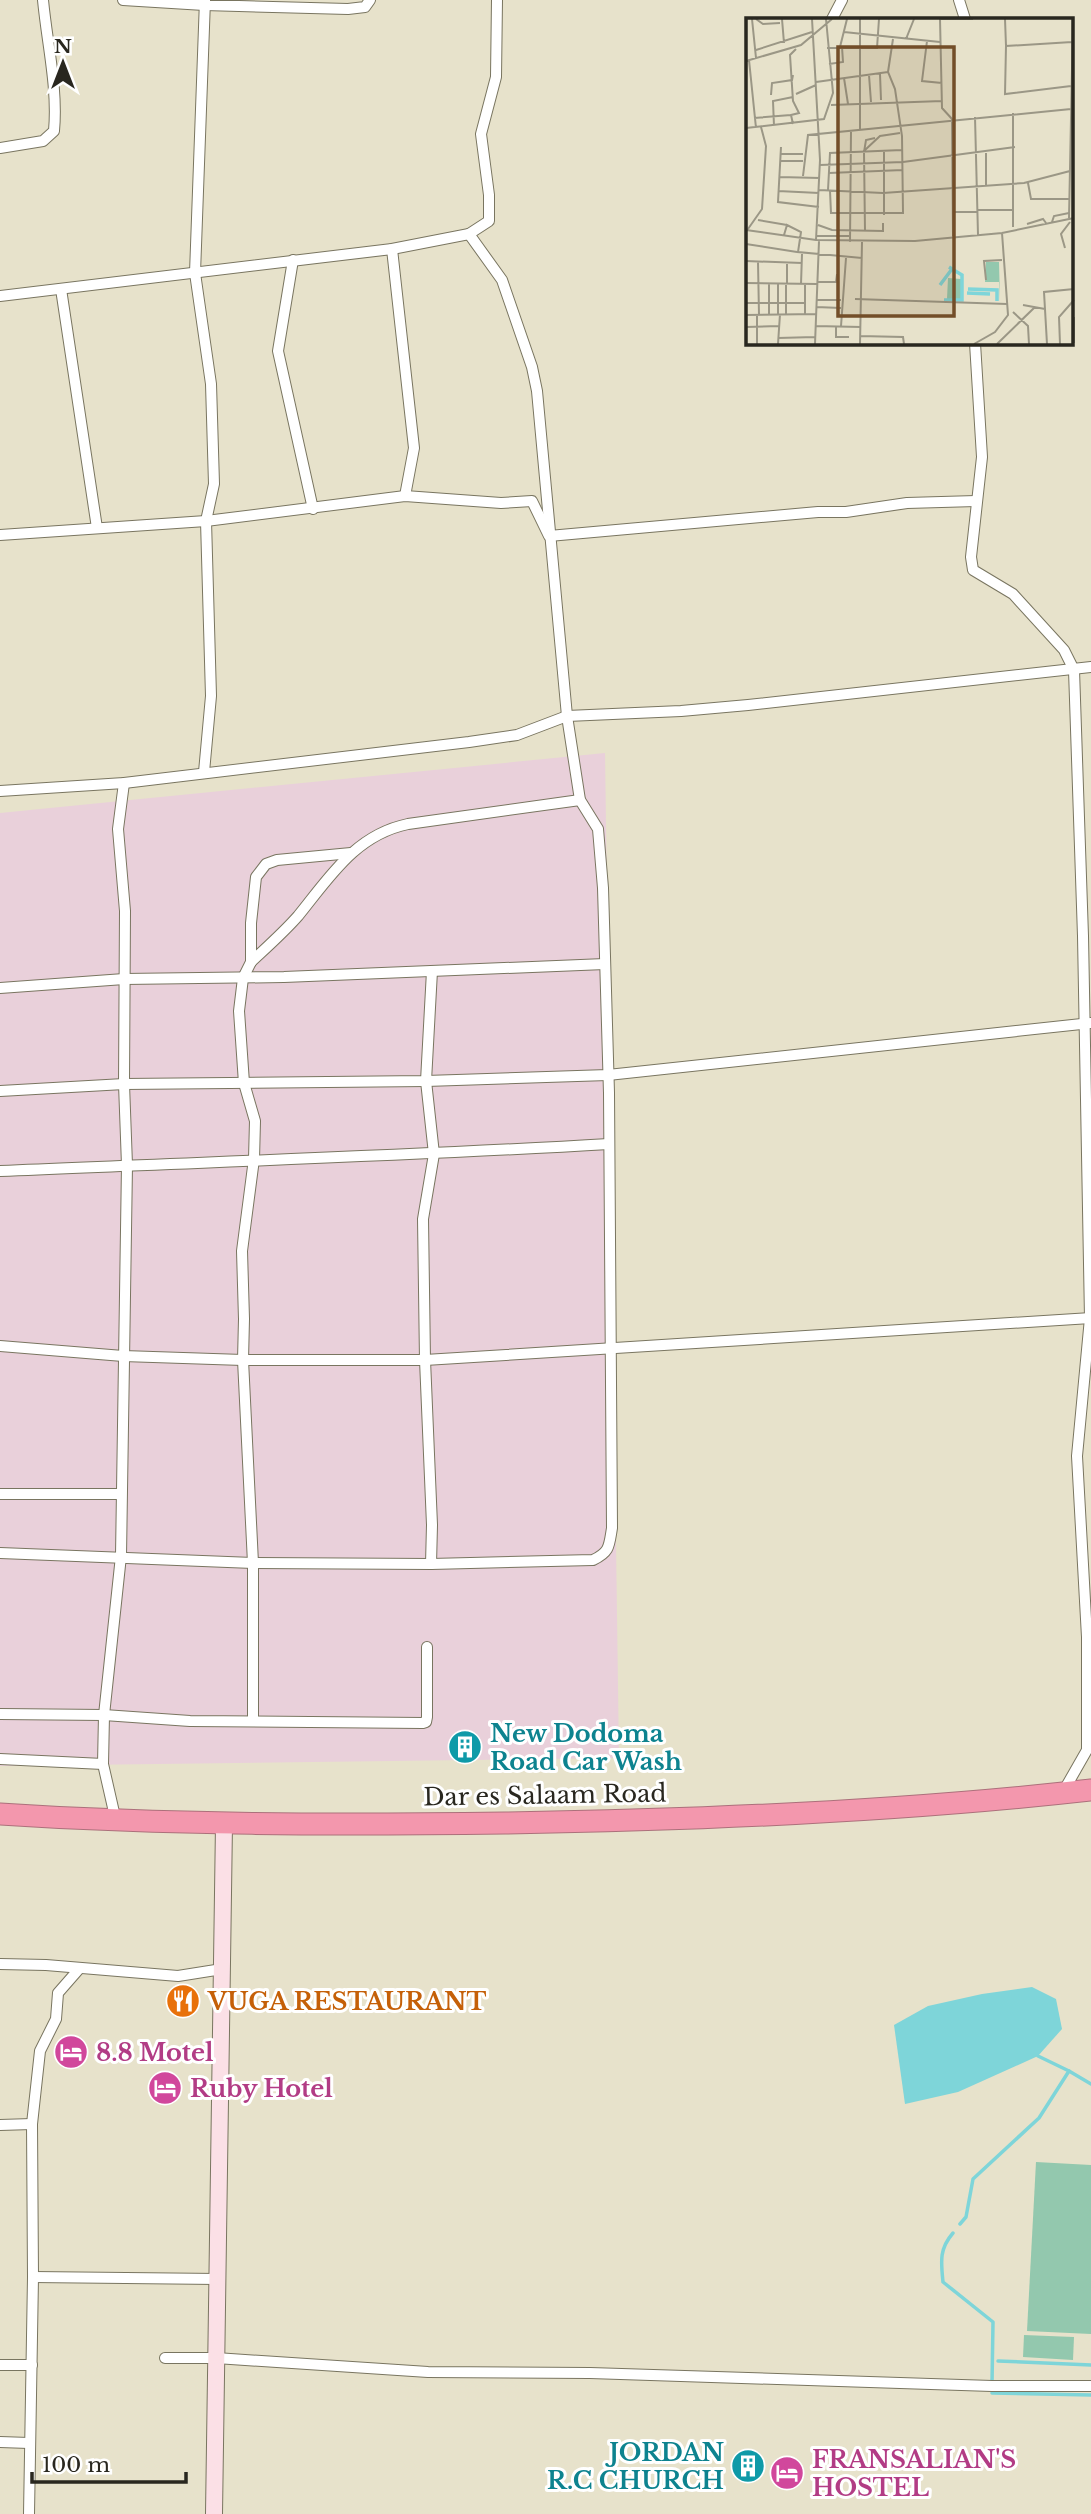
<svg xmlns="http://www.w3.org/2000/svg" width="1091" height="2514" font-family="'Libre Baskerville',serif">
<rect width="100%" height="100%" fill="#e7e2cb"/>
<polygon fill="#e9d0da" points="605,753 619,1758 0,1766 0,813"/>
<g fill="#93c8ae">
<polygon points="1036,2162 1091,2165 1091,2334 1027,2331"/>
<polygon points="1024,2335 1074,2337 1073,2360 1023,2357"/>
</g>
<polygon fill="#7ed5d9" points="1032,1987 1056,1999 1062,2029 1038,2056 958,2092 905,2104 894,2025 928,2006 982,1994"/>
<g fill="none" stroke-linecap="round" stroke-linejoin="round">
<g stroke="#7ed5d9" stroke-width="3.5">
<polyline points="1069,2071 1091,2084"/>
<polyline points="960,2224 966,2217 973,2179 1039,2118 1069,2071 1038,2056"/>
<path d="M953,2233C939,2249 941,2262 943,2282L993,2322L992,2384"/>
<polyline points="998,2361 1091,2365"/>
<polyline points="992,2393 1091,2395"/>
</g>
<g stroke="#797560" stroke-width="12">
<g id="street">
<polyline points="123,0 204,5 348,9 365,7 370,0"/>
<polyline points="959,0 965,19"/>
<polyline points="832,19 842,0"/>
<path d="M0,148L43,141L54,131C58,88 47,43 43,0"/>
<polyline points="392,249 414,448 405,496"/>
<polyline points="293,260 278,351 313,509"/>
<polyline points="61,289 97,528"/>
<polyline points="0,296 392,249 469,234"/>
<polyline points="975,343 982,457 971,557 973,570 1013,594 1064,650 1074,670 1083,936 1090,1318 1077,1456 1087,1637 1087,1750 1063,1792"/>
<polyline points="0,535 206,521 405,496 501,503 532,501 549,536 818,512 846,512 907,503 976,501"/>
<polyline points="204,772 211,696 206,521 214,484 211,384 195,273 205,0"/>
<polyline points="0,791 124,783 469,742 517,735 567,716 681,711 748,705 1091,667"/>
<path d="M251,962C267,947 284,932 298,916C329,878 355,835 408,824L580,800"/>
<polyline points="0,988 124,979 284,977 605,964"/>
<polyline points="0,1091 124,1084 426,1081 608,1075 1091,1023"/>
<path d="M0,1171C203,1162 406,1156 609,1144"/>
<polyline points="0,1346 123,1356 243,1360 425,1360 1091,1318"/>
<polyline points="0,1494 121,1494"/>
<path d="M0,1553L253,1563L431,1564L593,1560C610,1552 609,1546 612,1528L609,1093L603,888L598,829L580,800L567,716L537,391L532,367L502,280L469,234L489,221V195L481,134L496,77L497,0"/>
<polyline points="431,1564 432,1525 425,1360 423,1219 434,1154 426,1081 432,971"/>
<polyline points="0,1714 104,1715 190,1721 423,1723 426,1722 427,1717 427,1647"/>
<polyline points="253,1721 253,1563 243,1360 244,1319 242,1251 254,1159 255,1121 244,1083 239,1011 243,978 251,962 251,923 256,877 266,864 277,860 351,853"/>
<polyline points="0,1759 103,1764"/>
<polyline points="116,1821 103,1764 104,1715 121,1556 127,1165 124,1084 125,911 118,829 124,783"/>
<polyline points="0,1964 46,1965 178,1976 222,1969"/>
<polyline points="0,2125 32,2124"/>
<polyline points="33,2277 218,2279"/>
<polyline points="165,2358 216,2358 428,2372 590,2373 992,2386 1091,2386"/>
<polyline points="0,2365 32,2365"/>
<polyline points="0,2442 29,2443"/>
<polyline points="29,2514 33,2277 32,2124 40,2051 56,2019 58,1993 79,1969"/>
</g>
</g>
<g stroke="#797560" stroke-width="18">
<polyline id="secondary" points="214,2514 224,1824"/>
</g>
<g stroke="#ac707b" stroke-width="23">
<path id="highway" d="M0,1814C168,1825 336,1825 505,1823C700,1820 896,1812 1091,1790"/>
</g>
<use href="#street" stroke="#fff" stroke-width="10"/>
<use href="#secondary" stroke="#fbe0e6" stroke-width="16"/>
<use href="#highway" stroke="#f397ad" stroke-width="21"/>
</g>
<defs>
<g id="building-disc" transform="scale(1.75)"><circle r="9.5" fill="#0f9aa8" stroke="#fff"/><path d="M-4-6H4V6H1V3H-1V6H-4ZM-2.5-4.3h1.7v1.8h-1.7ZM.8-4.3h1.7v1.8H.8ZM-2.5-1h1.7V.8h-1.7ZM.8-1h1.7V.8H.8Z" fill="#fff"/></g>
<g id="restaurant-disc" transform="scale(1.75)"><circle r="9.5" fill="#e8710a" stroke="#fff"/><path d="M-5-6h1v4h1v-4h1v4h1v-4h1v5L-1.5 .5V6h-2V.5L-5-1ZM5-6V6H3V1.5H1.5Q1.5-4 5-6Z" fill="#fff"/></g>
<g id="hotel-disc" transform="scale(1.75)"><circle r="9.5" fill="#d1479c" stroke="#fff"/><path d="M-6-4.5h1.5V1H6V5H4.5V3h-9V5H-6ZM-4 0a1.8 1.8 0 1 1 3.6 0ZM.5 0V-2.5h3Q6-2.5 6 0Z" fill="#fff"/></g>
</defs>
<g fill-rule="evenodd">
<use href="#building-disc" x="465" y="1747"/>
<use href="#restaurant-disc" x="183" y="2001"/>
<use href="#hotel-disc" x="71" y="2052"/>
<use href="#hotel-disc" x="165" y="2088"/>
<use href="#building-disc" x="748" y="2466"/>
<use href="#hotel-disc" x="787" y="2473"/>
</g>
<g text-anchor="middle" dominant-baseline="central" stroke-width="6" stroke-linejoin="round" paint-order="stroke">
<g font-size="24" font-weight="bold" fill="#0d838f" stroke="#fff" text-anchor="start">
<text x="490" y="1733">New Dodoma<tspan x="490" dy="28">Road Car Wash</tspan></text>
<text x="724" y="2452" text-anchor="end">JORDAN<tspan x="724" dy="28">R.C CHURCH</tspan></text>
</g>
<g font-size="24" fill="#29271f" stroke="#fff">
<text transform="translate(545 1795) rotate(-1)">Dar es Salaam Road</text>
</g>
<g font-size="24" font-weight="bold" fill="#c56008" stroke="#fff" text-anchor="start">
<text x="208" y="2001">VUGA RESTAURANT</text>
</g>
<g font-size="24" font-weight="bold" fill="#b23c85" stroke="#fff" text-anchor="start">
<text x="96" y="2052">8.8 Motel</text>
<text x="190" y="2088">Ruby Hotel</text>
<text x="812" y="2459">FRANSALIAN'S<tspan x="812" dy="28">HOSTEL</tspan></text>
</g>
</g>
<g transform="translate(746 18)">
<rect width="327" height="327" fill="#e7e2cb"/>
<path d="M240,244H253L254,284L253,264H239ZM202,260L215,261L216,282L201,281Z" fill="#93c8ae"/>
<path fill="none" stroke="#7ed5d9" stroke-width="3.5" d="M194,267L206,251L203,249M222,271L251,272V283M221,275L244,276M198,282H216V257L206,251"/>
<path fill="none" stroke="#9b9786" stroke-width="2" d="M6,1L10,40M10,1L17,6L34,5M36,1L38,25M66,1L74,142L70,222M194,1L196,90L206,101L207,218M195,1H227M259,1L260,28M98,14L194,24M160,21L168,1M181,23L176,63L196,65M94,29L101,1M81,30H131L133,1M10,32L66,14M3,42L10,110M0,43L55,27L86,1M83,46L97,44L96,29M134,56L135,82M123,57L125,84M98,60L102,86M70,64L142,54M325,68L259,76L260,28L326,24M50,76L70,67M25,77L26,65L46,62L47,57M85,87L196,83M229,99L232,217M8,100L45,97M47,106L45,97L53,95L47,83L44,37L50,31M28,108L27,83L47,79M0,110L78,101L87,75L80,1M114,112V1M35,129L32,184L73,189M119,132L134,118L154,115M240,135V168M34,136H57M34,143H57M74,147L157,144L269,129M83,155L157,152M57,158L62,117L325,91M33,159L74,160M282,165L285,181H323M73,172L137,175L278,165L324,153M82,172L84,135L156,132M32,173L73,175M84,173L85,195H157L156,118L149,71L142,54L147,21M232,192H266M207,194H232M138,197V133M323,200L327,1M12,202L41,207M306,204L308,198L323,195M281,206L297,201L300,205M72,207L86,212L137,213V205M267,209V95M2,211L16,191L20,128L15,109M0,212L70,222L169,223L256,215L328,200M119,213L118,134L120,122L129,120M38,217L41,207L55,214L52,234L116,240M71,218H103M104,224L105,113M0,226L51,234M319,230L315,216L324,204M0,243L56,245M12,244L13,297M240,262L238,243L256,242M71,264H90L91,256M0,265L71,266M23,266V296M41,266V244M55,266L56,236M109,281L261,286M70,282H95M0,285H59M277,287L299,291M70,289L95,290M267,294L282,308L283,326M32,296V265M40,296V266M59,296V266M0,297L70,296M328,299V325M69,308L115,309M90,308V319H103M95,308L100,240M0,309L33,308M114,318L157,319L158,326M32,320L69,319M11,326V296M32,326L34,296M69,326L73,223M114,326L116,224M228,326L249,314L262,297L256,215M251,326L289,289M301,326L298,274L328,271M314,326L313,299L328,282"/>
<path fill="#734e29" fill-opacity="0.15" stroke="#734e29" stroke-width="3.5" d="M92,29H208V298H92Z"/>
<rect width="327" height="327" fill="none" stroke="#29271f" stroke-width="3.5"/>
</g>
<g transform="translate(63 63)" stroke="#ffffff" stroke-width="5" paint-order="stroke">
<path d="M0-5L12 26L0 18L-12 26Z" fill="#29271f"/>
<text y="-10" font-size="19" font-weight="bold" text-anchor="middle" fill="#29271f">N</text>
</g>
<path d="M32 2472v10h154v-10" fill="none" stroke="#29271f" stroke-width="3.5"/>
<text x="42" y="2472" font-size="21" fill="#29271f" stroke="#ffffff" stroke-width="5" paint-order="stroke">100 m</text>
</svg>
